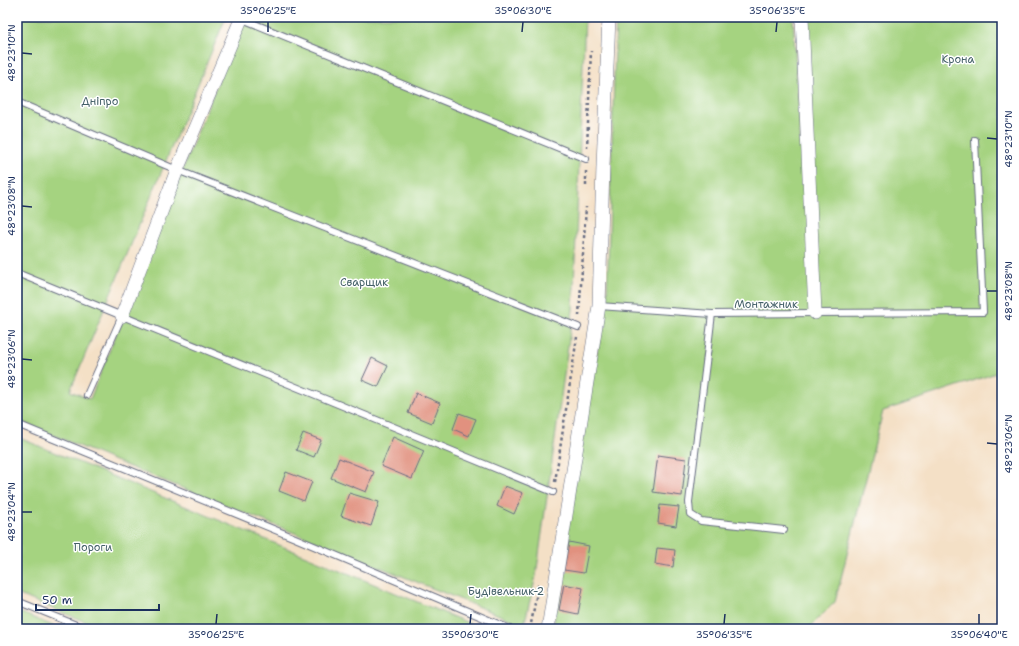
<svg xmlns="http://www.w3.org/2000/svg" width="1019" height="646" font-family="'Shantell Sans',sans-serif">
<rect width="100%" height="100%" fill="#fff"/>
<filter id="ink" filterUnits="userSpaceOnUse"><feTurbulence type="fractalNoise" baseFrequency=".025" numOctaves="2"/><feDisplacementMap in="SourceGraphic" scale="8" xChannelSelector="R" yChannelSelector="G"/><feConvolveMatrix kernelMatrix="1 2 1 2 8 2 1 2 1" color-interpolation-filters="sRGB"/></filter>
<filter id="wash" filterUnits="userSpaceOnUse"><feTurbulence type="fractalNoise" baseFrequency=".012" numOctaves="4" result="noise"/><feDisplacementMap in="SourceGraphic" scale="16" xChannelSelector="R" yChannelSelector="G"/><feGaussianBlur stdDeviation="0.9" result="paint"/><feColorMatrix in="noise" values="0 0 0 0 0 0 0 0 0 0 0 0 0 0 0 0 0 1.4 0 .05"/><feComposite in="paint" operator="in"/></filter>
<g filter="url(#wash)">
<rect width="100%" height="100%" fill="#f4e0c6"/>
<g fill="#a5d380" stroke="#60816f">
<polygon points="17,17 226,17 70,391 90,399 244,17 585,17 573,310 536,576 524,625 115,461 17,420"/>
<polygon points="616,17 793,17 801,149 811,148 807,17 1002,17 1002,371 883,411 835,602 808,629 553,629 576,470 607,298"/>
<polygon points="17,437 483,629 103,629 17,594"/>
<polygon points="17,611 60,629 17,629"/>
</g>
<g id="blocks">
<g fill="#e1917f">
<polygon points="372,358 388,366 378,387 362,380"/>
<polygon points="416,393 440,403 432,423 408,413"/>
<polygon points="459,413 476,419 469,436 453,429"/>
<polygon points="303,433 321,440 314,457 296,450"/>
<polygon points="393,437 424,451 412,479 381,466"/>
<polygon points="658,455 686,459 682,496 653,492"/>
<polygon points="339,458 374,472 366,492 331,478"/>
<polygon points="286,472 312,482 304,501 279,491"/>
<polygon points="505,486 523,493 514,514 497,506"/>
<polygon points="349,493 379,502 371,526 341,516"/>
<polygon points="660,505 679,507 676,526 658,523"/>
<polygon points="569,542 589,546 584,573 564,570"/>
<polygon points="657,548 675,550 673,567 655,564"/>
<polygon points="564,584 583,588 578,614 559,610"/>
</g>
</g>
</g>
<g filter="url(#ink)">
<use href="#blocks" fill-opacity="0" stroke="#676d82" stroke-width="1"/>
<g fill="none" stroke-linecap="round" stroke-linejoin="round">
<g stroke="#676d82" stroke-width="8">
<g id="service">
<polyline points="240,18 586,159"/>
<polyline points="17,102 177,170 578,327"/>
<polyline points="17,273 553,492"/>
<polyline points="599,306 712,314 815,313 983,312 975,140"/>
<polyline points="712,314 689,502 690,514 701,521 784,530"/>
<polyline points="87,395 122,316"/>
<polyline points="17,424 295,538 510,629"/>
<polyline points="17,601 86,629"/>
</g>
</g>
<g stroke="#676d82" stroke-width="14">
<g id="minor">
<polyline points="802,17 815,313"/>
<polyline points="122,316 177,170 242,17"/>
<polyline points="548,629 599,306 603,166 609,17"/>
</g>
</g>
<g stroke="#676d82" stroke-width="2.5" stroke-dasharray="3 3" stroke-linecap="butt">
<polyline points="587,148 591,51"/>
<polyline points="586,186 586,169"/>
<polyline points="579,316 586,207"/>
<polyline points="555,482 577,337"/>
<polyline points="530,629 539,582"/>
</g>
<use href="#service" stroke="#fff" stroke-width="6"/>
<use href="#minor" stroke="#fff" stroke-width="13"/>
</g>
</g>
<path fill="none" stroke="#1b2f5e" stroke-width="1.5" d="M268,32V22M522,32L523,22M776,32L777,22M22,53L32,54M987,138L997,139M22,206L32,207M987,291H997M22,359L32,360M987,443L997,444M22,512H32M216,624L217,614M470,624L471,614M724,624L725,614M979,624V614"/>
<g text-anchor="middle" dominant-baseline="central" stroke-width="3" stroke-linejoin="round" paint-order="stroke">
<g font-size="11" fill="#446068" stroke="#fff">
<text x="958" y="59">Крона</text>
<text x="100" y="101">Дніпро</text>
<text x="364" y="282">Сварщик</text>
<text x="766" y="304">Монтажник</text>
<text x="93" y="547">Пороги</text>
<text x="506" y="591">Будівельник-2</text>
</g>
</g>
<rect width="1019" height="646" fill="none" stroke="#fff" stroke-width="44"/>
<path d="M36 604v6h123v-6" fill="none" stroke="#1b2f5e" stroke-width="2"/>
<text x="42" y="604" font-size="12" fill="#1b2f5e" stroke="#ffffff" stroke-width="3" paint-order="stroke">50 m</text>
<rect x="22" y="22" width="975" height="602" fill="none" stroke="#1b2f5e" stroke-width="1.5"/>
<g font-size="10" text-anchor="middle" fill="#1b2f5e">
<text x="268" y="14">35°06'25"E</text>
<text x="523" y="14">35°06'30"E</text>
<text x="777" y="14">35°06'35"E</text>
<text transform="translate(11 53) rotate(-90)" y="4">48°23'10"N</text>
<text transform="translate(1008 139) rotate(-90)" y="4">48°23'10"N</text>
<text transform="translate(11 206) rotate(-90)" y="4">48°23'08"N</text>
<text transform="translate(1008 291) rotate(-90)" y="4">48°23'08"N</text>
<text transform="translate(11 359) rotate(-90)" y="4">48°23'06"N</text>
<text transform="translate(1008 444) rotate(-90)" y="4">48°23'06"N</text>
<text transform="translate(11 512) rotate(-90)" y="4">48°23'04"N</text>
<text x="216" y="638">35°06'25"E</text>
<text x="470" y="638">35°06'30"E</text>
<text x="724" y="638">35°06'35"E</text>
<text x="979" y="638">35°06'40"E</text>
</g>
</svg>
